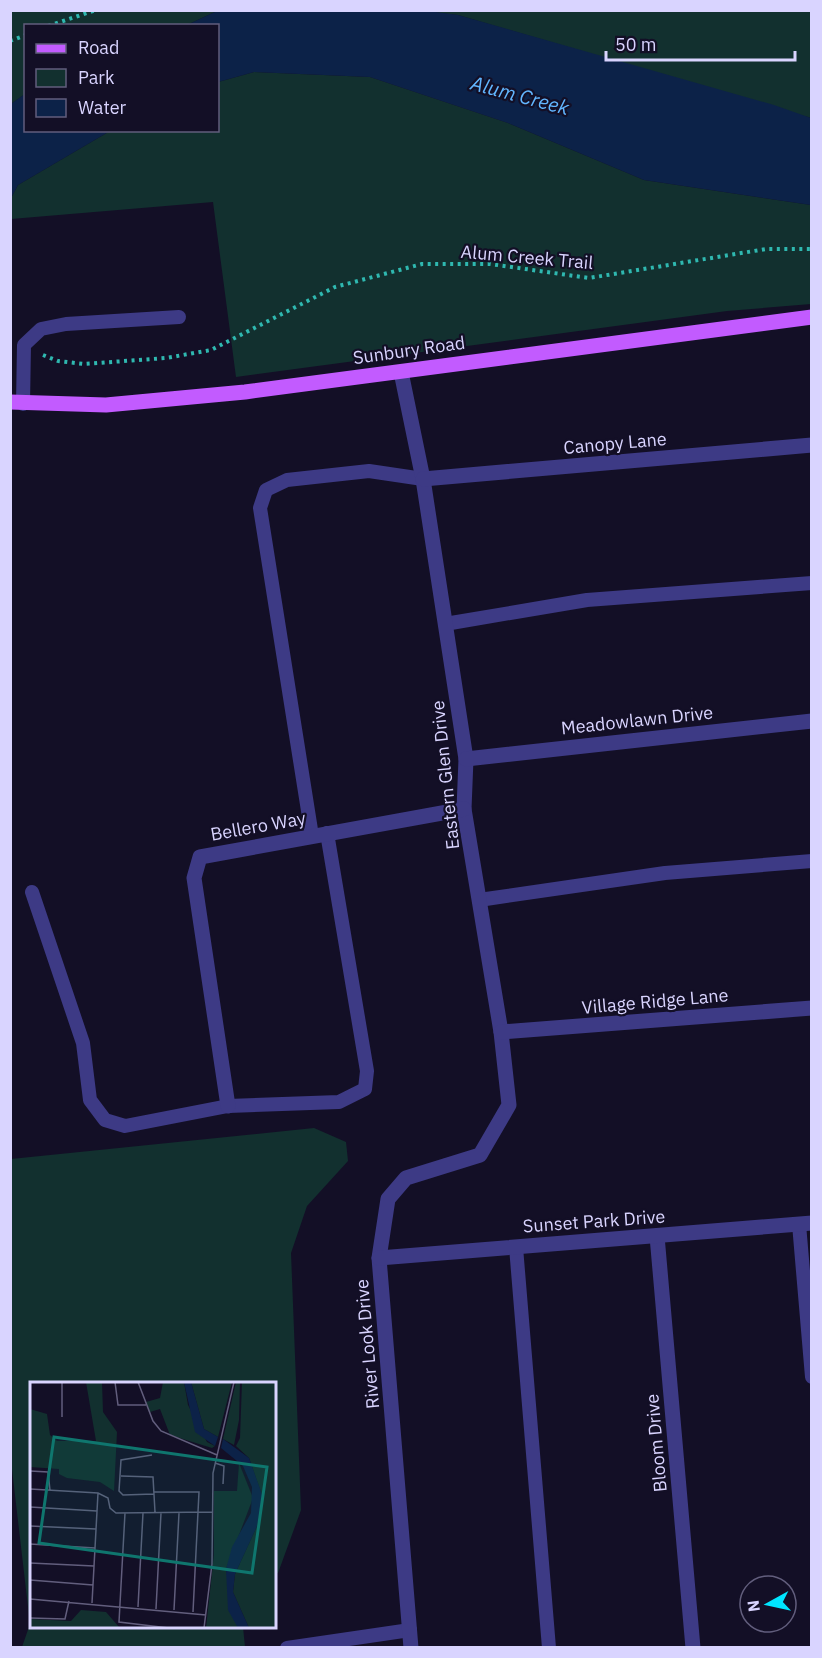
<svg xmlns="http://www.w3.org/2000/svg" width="822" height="1658" font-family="'IBM Plex Sans',sans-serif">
<rect width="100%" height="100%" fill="#130f26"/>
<g fill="#12302f">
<polygon points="11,11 217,11 187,25 26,26 25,94 11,104"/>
<polygon points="421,11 811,11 811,118 458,15"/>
<polygon points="254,72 370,77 508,123 644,180 811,205 811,304 727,311 236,377 213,202 11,219 11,198 18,185 110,131 218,130 218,82"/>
<polygon points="314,1128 346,1142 348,1161 307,1206 291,1253 301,1510 278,1573 275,1573 274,1384 32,1384 32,1626 243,1627 245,1647 22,1647 30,1624 10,1452 11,1159"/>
</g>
<g fill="#0c2248">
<polygon points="217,11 421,10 458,15 774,105 811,118 811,205 644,180 508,123 370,77 254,72 218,82 218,26 187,25"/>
<polygon points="25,94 26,130 110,131 18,185 11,198 11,104"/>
</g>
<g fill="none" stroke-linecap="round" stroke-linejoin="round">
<g stroke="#2fb8b0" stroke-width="4" stroke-dasharray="3 4.5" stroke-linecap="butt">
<polyline points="48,26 96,10"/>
<polyline points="10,41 26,35"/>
<polyline points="43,355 58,361 84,364 166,358 211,350 335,287 422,264 490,264 589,278 766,249 812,249"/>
</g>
<g stroke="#3d3a85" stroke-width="14">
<polyline points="23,404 24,345 41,329 66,324 179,317"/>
<polyline points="445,624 587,600 812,583"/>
<polyline points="312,836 260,508 266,490 287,480 369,471 423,479"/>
<polyline points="32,892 83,1043 90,1100 105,1120 125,1126 228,1106 339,1102 365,1089 367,1071 327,833"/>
<polyline points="479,900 665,873 812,861"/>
<polyline points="799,1224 812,1377"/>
<polyline points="516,1247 549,1648"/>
<polyline points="287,1648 410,1630"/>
</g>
<g stroke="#3d3a85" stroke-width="15">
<polyline points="401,372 423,479 466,759 464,809 501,1032 509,1105 480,1155 406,1178 388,1199 379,1258 411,1648"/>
<polyline points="423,479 812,445"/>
<polyline points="466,759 812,721"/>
<polyline points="501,1032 812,1008"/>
<polyline points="228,1106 194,878 200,857 464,809"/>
<polyline points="657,1236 693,1648"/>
<polyline points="379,1258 812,1223"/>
</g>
<polyline stroke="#c25bff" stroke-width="15" points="10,402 106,405 245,392 812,317"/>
</g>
<g text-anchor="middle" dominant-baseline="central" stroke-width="4.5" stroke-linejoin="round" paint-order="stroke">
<g font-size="18" fill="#d9d4ff" stroke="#130f26">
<text transform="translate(527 257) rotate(5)">Alum Creek Trail</text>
<text transform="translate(409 350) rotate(-8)">Sunbury Road</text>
<text transform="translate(615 443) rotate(-5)">Canopy Lane</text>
<text transform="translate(637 720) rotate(-6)">Meadowlawn Drive</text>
<text transform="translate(445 775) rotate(-96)">Eastern Glen Drive</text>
<text transform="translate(258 826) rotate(-10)">Bellero Way</text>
<text transform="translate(655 1001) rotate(-5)">Village Ridge Lane</text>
<text transform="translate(594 1221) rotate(-4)">Sunset Park Drive</text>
<text transform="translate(367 1344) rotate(-95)">River Look Drive</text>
<text transform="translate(656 1443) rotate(-95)">Bloom Drive</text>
</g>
<g font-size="20" font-style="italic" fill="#62b6ff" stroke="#130f26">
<text transform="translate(520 95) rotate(15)">Alum Creek</text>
</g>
</g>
<g transform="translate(30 1382)">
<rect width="246" height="246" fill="#130f26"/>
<path d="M56,0H72L73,30L87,50L84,109L70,100L37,96L29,92V87L0,85V27L17,32L20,53L27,59H66ZM133,0H154L158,23L177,60L185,64L182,66L140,53L130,27L120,30L116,20L130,16ZM161,0H202L188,55L174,47ZM206,0H210L209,38L204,63L193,57ZM212,0H246V246H219L203,210L205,192L227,144L233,116L219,76L206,64L210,56ZM209,81L223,116L196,187L208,246H176L184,173V109H207ZM51,228L76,230L89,245L111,246H0V237L41,239Z" fill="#12302f"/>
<path d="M154,0H161L174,47L188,55L185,64L165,50ZM193,57L219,76L233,115L227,144L205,192L203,210L219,246H208L198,228L196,187L202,165L221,131L222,105L213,84L191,66Z" fill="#0c2248"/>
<path fill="none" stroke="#625e7d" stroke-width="1.5" d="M85,0L88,23H116M108,0L123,39L131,49L187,73M32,35V0M122,73L91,78L89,109L93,113L124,112M185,81L194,84L193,102M0,89L18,90L20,108M91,94L123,95L125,130M0,107L68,111L78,116L80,126L86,131L182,130M124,110H169L163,230M0,125L67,129M95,131L89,240L139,246M0,144L66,147M0,162L65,166M0,181L64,184M0,198L63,203M0,217L176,233M62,221L68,111M108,225L113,131M126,227L131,131M144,228L149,131M0,236L35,237L39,219M174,246L182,182L183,91L204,0"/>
<path fill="#0f766e" fill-opacity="0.15" stroke="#0f766e" stroke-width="3" d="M24,55L237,85L222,191L9,161Z"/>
<rect width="246" height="246" fill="none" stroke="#d9d4ff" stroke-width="3"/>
</g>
<rect width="822" height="1658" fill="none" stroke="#d9d4ff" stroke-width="24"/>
<rect x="24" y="24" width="195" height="108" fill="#130f26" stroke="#625e7d" stroke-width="1.5"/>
<rect x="36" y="44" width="30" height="9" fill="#c25bff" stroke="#625e7d" stroke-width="1.5"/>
<text x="78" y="54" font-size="18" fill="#d9d4ff">Road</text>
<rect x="36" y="69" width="30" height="18" fill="#12302f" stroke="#625e7d" stroke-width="1.5"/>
<text x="78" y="84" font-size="18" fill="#d9d4ff">Park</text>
<rect x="36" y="99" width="30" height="18" fill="#0c2248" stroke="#625e7d" stroke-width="1.5"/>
<text x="78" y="114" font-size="18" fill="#d9d4ff">Water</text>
<g transform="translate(768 1604) rotate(262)"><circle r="28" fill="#130f26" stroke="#625e7d" stroke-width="1.5"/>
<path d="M0-4.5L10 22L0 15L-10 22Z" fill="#00e5ff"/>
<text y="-9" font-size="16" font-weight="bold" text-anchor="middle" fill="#d9d4ff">N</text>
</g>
<path d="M606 51v9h189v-9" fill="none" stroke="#d9d4ff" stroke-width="3"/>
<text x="615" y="51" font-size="18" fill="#d9d4ff" stroke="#130f26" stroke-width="4.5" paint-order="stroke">50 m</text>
</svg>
